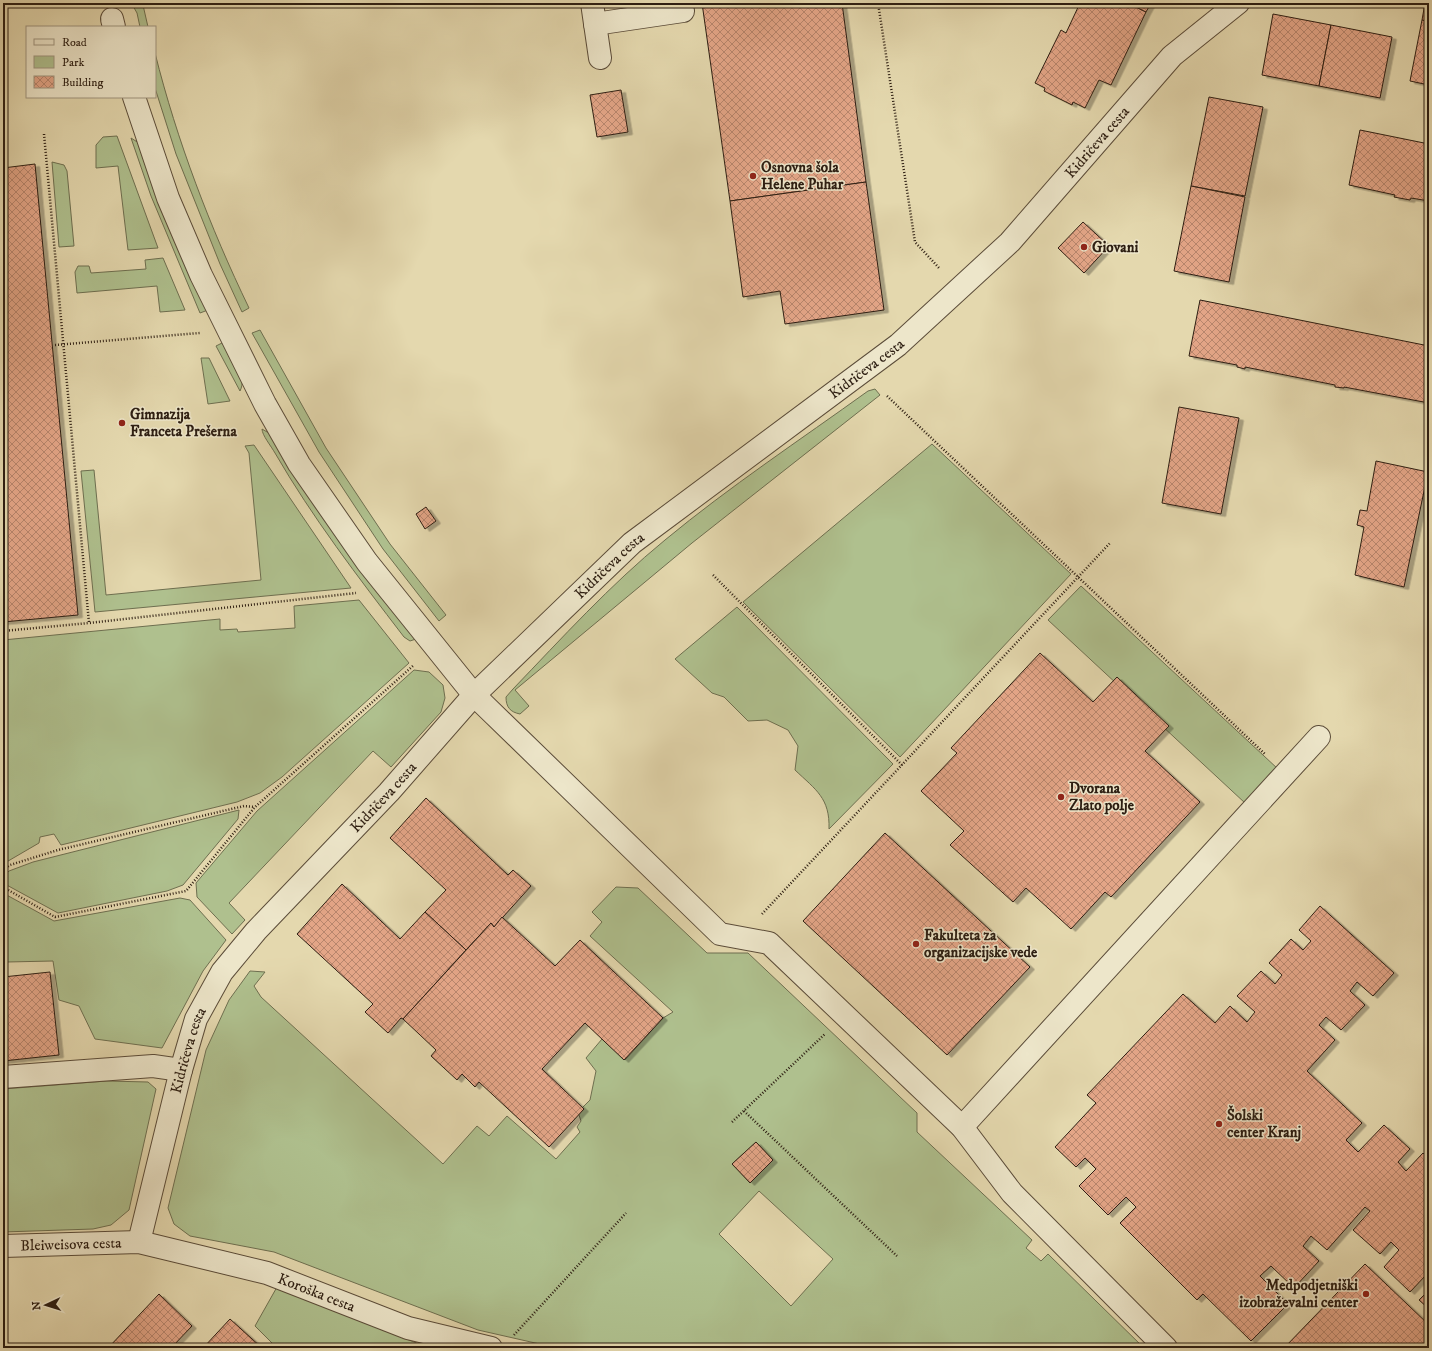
<svg xmlns="http://www.w3.org/2000/svg" width="1432" height="1351" font-family="'IM FELL DW Pica',serif">
<defs>
<pattern id="building-cross-hatch" width="8" height="8" patternUnits="userSpaceOnUse"><rect width="8" height="8" fill="#e3a587"/><path d="M0 0l8 8M0 8l8-8" fill="none" stroke="#b8866d"/></pattern>
<filter id="shadow"><feDropShadow dx="4.5" dy="2.5" stdDeviation="0" flood-color="#0004"/></filter>
</defs>
<rect width="100%" height="100%" fill="#e4d8ae"/>
<filter id="stains"><feTurbulence type="fractalNoise" baseFrequency=".005" numOctaves="4"/><feColorMatrix values="0 0 0 0 .2 0 0 0 0 .09 0 0 0 0 .02 0 0 0 .5 -.17"/></filter>
<radialGradient id="worn" r=".72"><stop offset=".6" stop-color="#630" stop-opacity="0"/><stop offset="1" stop-color="#630" stop-opacity=".3"/></radialGradient>
<g fill="#afc08e" stroke="#6e6f50" fill-rule="evenodd">
<polygon points="143,5 148,27 140,27 137,13 133,6"/>
<path d="M155,53C177,141 210,227 249,308L242,312L220,264L176,154L155,88Z"/>
<polygon points="117,136 158,248 128,250 118,166 96,168 96,145 103,137"/>
<polygon points="131,138 142,145 208,310 200,313 151,196"/>
<polygon points="52,162 64,165 67,171 74,246 59,247"/>
<polygon points="163,258 185,310 160,312 157,286 77,293 75,272 78,266 89,266 91,273 146,269 145,260"/>
<polygon points="260,330 326,448 390,544 446,615 439,621 383,549 319,452 252,333"/>
<path d="M224,342C231,356 248,376 240,391L216,346Z"/>
<polygon points="201,358 209,358 230,401 208,404"/>
<path d="M875,389L880,395L692,543L515,690L529,706L520,714C510,712 506,707 506,697L513,689C562,638 610,585 665,540C729,487 800,440 868,391Z"/>
<path d="M262,429L274,436L416,639L410,641L404,637C358,577 312,517 275,453C271,446 262,435 262,429Z"/>
<polygon points="932,444 1071,574 900,757 743,602"/>
<polygon points="254,445 351,588 95,612 81,471 94,470 106,595 261,580 249,453 245,446"/>
<polygon points="1081,586 1278,769 1245,803 1048,620"/>
<polygon points="359,600 409,663 282,777 260,793 237,802 61,845 54,834 40,837 39,843 3,864 3,640 220,619 220,630 237,629 238,632 295,628 294,606"/>
<path d="M737,607L893,764L829,829C830,798 816,790 795,770L798,746L788,730L767,720L748,721L724,697L712,693L675,659Z"/>
<polygon points="414,670 429,672 443,685 445,698 441,712 391,767 373,751 229,903 245,920 232,934 197,897 196,883 257,811"/>
<polygon points="239,810 238,819 183,885 167,891 58,913 3,883 3,877 9,871 33,862"/>
<path d="M616,887L638,888L707,953H748L917,1113V1132L1032,1240L1026,1248L1041,1261L1048,1254L1144,1348H567L544,1345L478,1330L274,1252L190,1236L174,1224L168,1208L206,1050L229,1000L250,971L265,972L254,986L261,997L443,1164L477,1126L489,1136L507,1116L556,1159L580,1132L577,1127L581,1121L578,1112L590,1100L596,1071L586,1058L602,1039L625,1060L663,1018L673,1012L590,936L602,922L592,912ZM756,1142L773,1160L750,1182L732,1164ZM759,1191L833,1259L791,1306L719,1234Z"/>
<polygon points="3,893 54,921 180,898 190,900 226,940 203,971 162,1048 95,1039 79,1006 59,1000 53,961 7,962 3,965"/>
<polygon points="107,1081 148,1082 156,1089 129,1210 111,1225 93,1229 3,1232 3,1089"/>
<polygon points="277,1287 419,1344 428,1348 277,1348 255,1326"/>
</g>
<g fill="url(#building-cross-hatch)" stroke="#2d1e12" filter="url(#shadow)">
<polygon points="702,3 842,3 866,182 730,201"/>
<polygon points="1080,3 1128,3 1146,12 1111,85 1099,80 1085,108 1073,102 1072,105 1044,91 1045,88 1035,83 1061,30 1066,33"/>
<polygon points="1128,3 1151,3 1146,12"/>
<polygon points="1425,3 1429,3 1429,22 1422,20"/>
<polygon points="1273,14 1331,25 1319,86 1262,75"/>
<polygon points="1422,20 1429,22 1429,85 1410,81"/>
<polygon points="1331,25 1392,37 1380,98 1319,86"/>
<polygon points="621,90 628,132 597,137 590,95"/>
<polygon points="1209,97 1263,107 1245,196 1191,186"/>
<polygon points="1360,130 1429,144 1429,201 1411,198 1410,200 1394,197 1395,195 1349,185"/>
<polygon points="35,164 78,615 3,622 3,168"/>
<polygon points="866,182 884,310 785,324 780,291 743,297 730,201"/>
<polygon points="1191,186 1245,197 1229,282 1174,271"/>
<polygon points="1083,222 1109,246 1084,273 1058,248"/>
<polygon points="1200,300 1429,346 1429,403 1344,387 1344,388 1335,387 1335,385 1245,367 1245,369 1237,367 1237,365 1189,356"/>
<polygon points="1179,407 1239,418 1221,514 1162,503"/>
<polygon points="1376,461 1428,472 1404,587 1355,575 1364,527 1357,525 1360,510 1367,511"/>
<polygon points="426,507 436,521 425,529 416,514"/>
<polygon points="1040,653 1093,702 1117,677 1169,726 1145,751 1200,802 1111,897 1105,892 1071,929 1026,888 1013,902 950,845 964,831 921,791 957,753 951,748"/>
<polygon points="426,798 508,875 513,870 531,886 494,927 491,923 466,950 425,912 446,890 390,838"/>
<polygon points="885,833 1030,967 947,1055 803,921"/>
<polygon points="342,884 400,939 425,912 466,950 403,1019 401,1018 388,1033 365,1012 373,1004 297,934"/>
<polygon points="1320,906 1394,973 1373,996 1357,982 1350,991 1365,1005 1341,1030 1326,1017 1319,1025 1335,1040 1307,1071 1362,1123 1346,1140 1358,1152 1384,1125 1410,1149 1398,1162 1406,1171 1423,1153 1429,1159 1429,1278 1426,1275 1410,1292 1384,1267 1399,1250 1391,1242 1380,1254 1353,1230 1370,1211 1365,1207 1327,1250 1311,1236 1303,1246 1319,1261 1294,1288 1271,1266 1260,1276 1288,1304 1251,1341 1203,1294 1197,1300 1120,1223 1136,1207 1126,1197 1108,1215 1079,1186 1096,1169 1085,1158 1076,1167 1055,1147 1096,1103 1087,1095 1183,994 1215,1023 1230,1006 1247,1022 1255,1012 1237,996 1261,971 1275,984 1282,975 1269,963 1291,939 1303,950 1311,941 1299,930"/>
<polygon points="502,917 555,966 580,940 663,1018 624,1060 585,1023 542,1069 584,1109 549,1147 479,1082 475,1087 462,1074 457,1080 431,1056 436,1050 403,1019 491,923 494,927"/>
<polygon points="50,972 59,1055 3,1061 3,977"/>
<polygon points="756,1142 773,1160 750,1183 732,1164"/>
<polygon points="1365,1264 1429,1325 1429,1348 1284,1348"/>
<polygon points="1429,1290 1429,1309 1419,1300"/>
<polygon points="159,1294 192,1326 171,1348 108,1348"/>
<polygon points="230,1319 262,1348 203,1348"/>
</g>
<g fill="none" stroke-linecap="round" stroke-linejoin="round">
<g stroke="#5b4c39" stroke-width="24">
<g id="minor">
<polyline points="592,3 600,58"/>
<polyline points="112,19 114,27"/>
<polyline points="595,24 683,11"/>
<polyline points="134,97 168,198 201,275 265,404 299,464 367,562 474,695 720,934 769,943 962,1127 1012,1193 1166,1348"/>
<polyline points="3,1077 153,1066 181,1070"/>
<polyline points="962,1127 1319,737"/>
<path id="s1" d="M139,1242L181,1070L196,1019L222,972L256,931L389,792L474,695L632,543L898,345L1010,242L1172,56L1238,3"/>
<path id="s2" d="M3,1246L139,1242L267,1273L408,1328L491,1348"/>
</g>
</g>
<g stroke="#2d1e12" stroke-width="2.5" stroke-dasharray="1 2" stroke-linecap="butt">
<polyline points="878,3 915,242 940,269"/>
<polyline points="44,134 89,623 356,593"/>
<polyline points="55,345 200,333"/>
<polyline points="887,396 1266,755"/>
<polyline points="713,575 902,765"/>
<polyline points="3,631 89,623"/>
<polyline points="3,870 10,865 58,850 244,806 255,807"/>
<polyline points="3,887 55,917 186,891 255,807 414,665"/>
<polyline points="762,914 1110,543"/>
<polyline points="744,1111 897,1256"/>
<polyline points="732,1122 825,1034"/>
<polyline points="514,1335 626,1213"/>
</g>
<use href="#minor" stroke="#ede6ca" stroke-width="22"/>
</g>
<g fill="#8f2418" stroke="#ede6ca" stroke-width="1.5">
<circle cx="753" cy="176" r="4"/>
<circle cx="1084" cy="247" r="4"/>
<circle cx="122" cy="423" r="4"/>
<circle cx="1061" cy="797" r="4"/>
<circle cx="916" cy="944" r="4"/>
<circle cx="1219" cy="1124" r="4"/>
<circle cx="1366" cy="1294" r="4"/>
</g>
<g text-anchor="middle" dominant-baseline="central" stroke-width="3" stroke-linejoin="round" paint-order="stroke">
<g font-size="15" fill="#2d1e12" stroke="#ede6ca">
<text stroke="none"><textPath href="#s1" startOffset="1494">Kidričeva cesta</textPath></text>
<text stroke="none"><textPath href="#s1" startOffset="1170">Kidričeva cesta</textPath></text>
<text stroke="none"><textPath href="#s1" startOffset="846">Kidričeva cesta</textPath></text>
<text stroke="none"><textPath href="#s1" startOffset="522">Kidričeva cesta</textPath></text>
<text stroke="none"><textPath href="#s1" startOffset="198">Kidričeva cesta</textPath></text>
<text stroke="none"><textPath href="#s2" startOffset="68">Bleiweisova cesta</textPath></text>
<text stroke="none"><textPath href="#s2" startOffset="321">Koroška cesta</textPath></text>
</g>
<g font-size="15" font-weight="bold" fill="#2d1e12" stroke="#ede6ca" text-anchor="start">
<text x="761" y="167">Osnovna šola<tspan x="761" dy="17">Helene Puhar</tspan></text>
<text x="1092" y="247">Giovani</text>
<text x="130" y="414">Gimnazija<tspan x="130" dy="17">Franceta Prešerna</tspan></text>
<text x="1069" y="788">Dvorana<tspan x="1069" dy="17">Zlato polje</tspan></text>
<text x="924" y="935">Fakulteta za<tspan x="924" dy="17">organizacijske vede</tspan></text>
<text x="1227" y="1115">Šolski<tspan x="1227" dy="17">center Kranj</tspan></text>
<text x="1358" y="1285" text-anchor="end">Medpodjetniški<tspan x="1358" dy="17">izobraževalni center</tspan></text>
</g>
</g>
<rect width="1432" height="1351" fill="none" stroke="#e4d8ae" stroke-width="16"/>
<rect x="4" y="4" width="1424" height="1343" fill="none" stroke="#2d1e12" stroke-width="2"/>
<rect x="8" y="8" width="1416" height="1335" fill="none" stroke="#2d1e12"/>
<rect x="26" y="26" width="130" height="72" fill="#ede6ca" stroke="#a09680"/>
<rect x="34" y="39" width="20" height="6" fill="#ede6ca" stroke="#a09680"/>
<text x="62" y="46" font-size="12" fill="#2d1e12">Road</text>
<rect x="34" y="56" width="20" height="12" fill="#afc08e" stroke="#a09680"/>
<text x="62" y="66" font-size="12" fill="#2d1e12">Park</text>
<rect x="34" y="76" width="20" height="12" fill="url(#building-cross-hatch)" stroke="#a09680"/>
<text x="62" y="86" font-size="12" fill="#2d1e12">Building</text>
<g transform="translate(46 1305) rotate(266)" stroke="#ede6ca" stroke-width="3" paint-order="stroke">
<path d="M0-3L7 15L0 10L-7 15Z" fill="#2d1e12"/>
<text y="-6" font-size="11" font-weight="bold" text-anchor="middle" fill="#2d1e12">N</text>
</g>
<rect width="100%" height="100%" filter="url(#stains)"/>
<rect width="100%" height="100%" fill="url(#worn)"/>
</svg>
